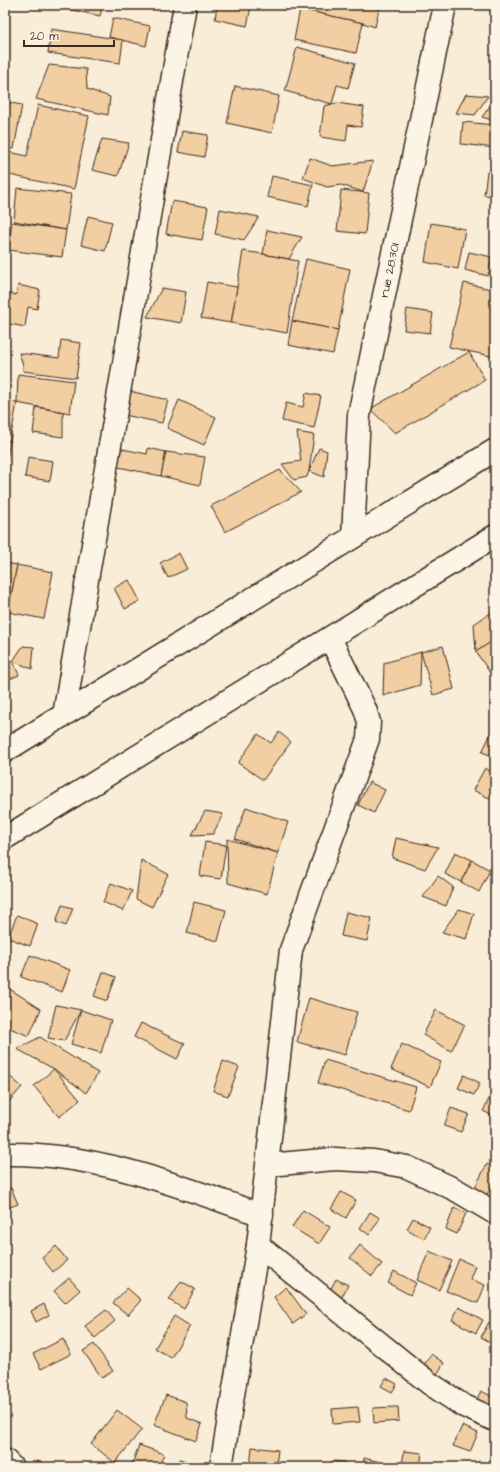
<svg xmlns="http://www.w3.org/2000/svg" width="500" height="1472" font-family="'Architects Daughter',sans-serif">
<rect width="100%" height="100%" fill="#faedd8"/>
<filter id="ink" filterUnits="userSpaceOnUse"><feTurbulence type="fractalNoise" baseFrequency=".025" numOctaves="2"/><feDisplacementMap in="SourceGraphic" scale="8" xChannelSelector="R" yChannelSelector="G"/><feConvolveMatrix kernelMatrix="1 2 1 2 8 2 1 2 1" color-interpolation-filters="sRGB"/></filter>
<g filter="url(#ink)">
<g fill="#f1cfa2" stroke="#3b2a1e">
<polygon points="54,5 103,5 100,16 53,6"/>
<polygon points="217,5 240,5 251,7 247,26 215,19"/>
<polygon points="269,5 301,5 300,9"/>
<polygon points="301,5 380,5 375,27 363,23 300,9"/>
<polygon points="300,9 363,23 356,53 294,40"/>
<polygon points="113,18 150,26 146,46 109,37"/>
<polygon points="51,29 123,40 120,63 48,53"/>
<polygon points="297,47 355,63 348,88 337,85 332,104 285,91"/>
<polygon points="49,65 86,69 87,89 110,97 108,115 36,99"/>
<polygon points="235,86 279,96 272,133 227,123"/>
<polygon points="466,94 488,96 475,115 456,113"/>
<polygon points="5,102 22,105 14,149 5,148"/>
<polygon points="493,102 495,102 495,121 482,117"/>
<polygon points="337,103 364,107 361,127 348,125 346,141 320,137 324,106"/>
<polygon points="38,105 89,116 74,189 5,174 5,151 27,156"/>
<polygon points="463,122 495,125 495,148 461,144"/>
<polygon points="182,131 208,135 204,157 178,152"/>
<polygon points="102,139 129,143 118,176 92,170"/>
<polygon points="310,158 332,166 373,161 363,192 341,185 327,187 303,178"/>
<polygon points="487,172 495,173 495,196 484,195"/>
<polygon points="272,176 313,185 308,206 267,197"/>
<polygon points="17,188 71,194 66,230 14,221"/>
<polygon points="341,190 369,193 365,234 337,231"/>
<polygon points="172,201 208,207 202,240 166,234"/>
<polygon points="220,209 259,217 244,240 215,234"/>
<polygon points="88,216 112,222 105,251 81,245"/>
<polygon points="12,222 66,230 62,257 8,250"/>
<polygon points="431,223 465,229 458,269 425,262"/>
<polygon points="267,230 302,237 289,259 263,254"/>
<polygon points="243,251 263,254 298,261 287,333 231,323"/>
<polygon points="469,252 492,257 488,276 465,270"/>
<polygon points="306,259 350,269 338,330 292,321"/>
<polygon points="207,282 237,287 231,323 201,318"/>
<polygon points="464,283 495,290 495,357 449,347"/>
<polygon points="18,285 40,290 37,309 28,307 25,327 5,323 5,292 16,295"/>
<polygon points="162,288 186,292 181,323 147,317"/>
<polygon points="407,309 433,313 430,333 404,330"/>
<polygon points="292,321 338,330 333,354 288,345"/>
<polygon points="61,340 81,343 76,378 23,371 23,365 19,353 59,358"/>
<polygon points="469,352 485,380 395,433 370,409"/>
<polygon points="18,374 74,381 70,413 17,403"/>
<polygon points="125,390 168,400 162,423 120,414"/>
<polygon points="306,393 321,396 314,428 282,421 286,403 303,407"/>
<polygon points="179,400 216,417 204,445 167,428"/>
<polygon points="5,401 17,403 10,441 5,440"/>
<polygon points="36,407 63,412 63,437 33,433"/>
<polygon points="297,432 314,435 309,471 307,477 294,480 282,464 301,461"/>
<polygon points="5,440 10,441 5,471"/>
<polygon points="113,447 147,454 148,448 166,452 161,476 109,465"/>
<polygon points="319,448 327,451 324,477 309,471"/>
<polygon points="166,452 205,457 200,485 161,476"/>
<polygon points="28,457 53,461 50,481 25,477"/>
<polygon points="280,470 301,492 225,532 211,506"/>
<polygon points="179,553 187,569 168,578 160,563"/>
<polygon points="5,563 17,565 8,612 5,611"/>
<polygon points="17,565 53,572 44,619 8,612"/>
<polygon points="129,580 140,601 125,609 114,588"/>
<polygon points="495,610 495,639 476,652 474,624"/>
<polygon points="495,639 495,680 476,652"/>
<polygon points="23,646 34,647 32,669 13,661"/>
<polygon points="443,646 454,689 433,695 421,652"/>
<polygon points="421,652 420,685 383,696 384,663"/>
<polygon points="13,661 19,675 5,681 5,665"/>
<polygon points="495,725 495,757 482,752"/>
<polygon points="279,732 291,742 263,780 238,763 258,734 271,743"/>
<polygon points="485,768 495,774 495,797 493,800 473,790"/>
<polygon points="369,782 385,790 374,813 358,805"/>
<polygon points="246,807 288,822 278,853 235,839"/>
<polygon points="205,811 223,814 213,834 192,835"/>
<polygon points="396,838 438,847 425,869 392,858"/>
<polygon points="227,839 278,853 267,894 228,883"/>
<polygon points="205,842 226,845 221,879 200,876"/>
<polygon points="455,852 472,860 461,882 445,874"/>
<polygon points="141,860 168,874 152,907 136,899"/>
<polygon points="472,860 490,870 479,892 461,882"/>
<polygon points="438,876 453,887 446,906 423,897"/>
<polygon points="111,883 132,891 123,911 103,902"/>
<polygon points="194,902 226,910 218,941 187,933"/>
<polygon points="62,905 73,908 66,926 56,922"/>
<polygon points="459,909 474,914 466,939 442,932"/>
<polygon points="346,912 372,918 367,941 341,936"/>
<polygon points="17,915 38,924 30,946 8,938"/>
<polygon points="30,955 70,970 62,992 21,977"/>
<polygon points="103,972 116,977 107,1001 94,996"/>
<polygon points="5,986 41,1009 29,1036 5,1026"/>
<polygon points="309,998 357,1012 345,1055 297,1042"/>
<polygon points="56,1005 81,1010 64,1041 48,1038"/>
<polygon points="81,1010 111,1020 101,1053 71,1044"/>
<polygon points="436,1010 465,1025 451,1051 423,1035"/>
<polygon points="141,1023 185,1044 177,1059 134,1037"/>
<polygon points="40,1037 98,1073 86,1093 54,1069 17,1049"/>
<polygon points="402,1044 441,1062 430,1087 391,1069"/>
<polygon points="325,1060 416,1087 409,1110 318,1083"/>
<polygon points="223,1061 239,1067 228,1096 213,1091"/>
<polygon points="54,1069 80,1100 59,1117 34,1086"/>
<polygon points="5,1072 22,1087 5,1106"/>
<polygon points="464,1075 480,1083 474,1095 458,1088"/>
<polygon points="490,1097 495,1099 495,1117 483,1111"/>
<polygon points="451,1108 469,1114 461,1132 444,1126"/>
<polygon points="487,1164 495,1169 495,1180 484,1200 472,1193"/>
<polygon points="11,1188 18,1204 5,1209 5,1191"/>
<polygon points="341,1192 356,1200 346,1218 331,1209"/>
<polygon points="454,1208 466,1213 457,1234 446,1229"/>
<polygon points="303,1210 330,1227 319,1244 292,1227"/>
<polygon points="370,1212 380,1218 369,1235 360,1228"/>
<polygon points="413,1218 430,1227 424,1239 407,1229"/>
<polygon points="360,1245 382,1264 372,1276 350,1258"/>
<polygon points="56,1246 67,1260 53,1272 42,1258"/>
<polygon points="429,1251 452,1261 439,1290 417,1280"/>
<polygon points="459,1259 475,1266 470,1279 485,1285 478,1303 446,1291"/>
<polygon points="394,1271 416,1283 410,1295 388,1283"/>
<polygon points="69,1278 80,1290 65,1303 54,1291"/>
<polygon points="336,1279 348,1285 338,1304 326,1298"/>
<polygon points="181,1281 195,1289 184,1309 169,1300"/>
<polygon points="286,1287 306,1314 293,1324 274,1297"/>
<polygon points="127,1288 141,1300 128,1315 113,1303"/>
<polygon points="44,1304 49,1315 36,1322 31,1311"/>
<polygon points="459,1307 483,1320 476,1333 452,1320"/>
<polygon points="106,1310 115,1321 95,1338 85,1326"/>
<polygon points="174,1316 190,1326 171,1358 155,1348"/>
<polygon points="489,1322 495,1326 495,1345 481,1337"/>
<polygon points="63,1339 71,1354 41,1369 33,1354"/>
<polygon points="94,1344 113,1371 102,1378 83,1351"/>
<polygon points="431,1354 444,1363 436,1376 422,1368"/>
<polygon points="386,1378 397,1384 392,1392 381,1386"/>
<polygon points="481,1391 495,1398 495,1412 475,1403"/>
<polygon points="166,1395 186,1402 187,1418 202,1424 196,1441 154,1425"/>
<polygon points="358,1407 360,1422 333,1424 332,1409"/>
<polygon points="395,1407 398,1407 399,1421 374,1423 373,1408"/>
<polygon points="117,1410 142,1429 115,1463 91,1444"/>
<polygon points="462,1426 478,1433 470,1452 453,1446"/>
<polygon points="139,1445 164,1454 159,1466 162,1467 131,1467"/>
<polygon points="252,1447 278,1450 276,1467 250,1466"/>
<polygon points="404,1451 422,1453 420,1467 402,1466"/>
<polygon points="364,1458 380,1462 379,1467 363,1467"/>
<polygon points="180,1459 202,1467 179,1467"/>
<polygon points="37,1461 49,1467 34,1467"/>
<polygon points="332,1461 344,1462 344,1467 332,1467"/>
<polygon points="479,1461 494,1467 477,1467"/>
</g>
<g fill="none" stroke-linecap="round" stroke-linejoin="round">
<g stroke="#3b2a1e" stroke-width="25">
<g id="street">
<path id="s1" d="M353,537L359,415L445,5"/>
<polyline points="64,715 185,5"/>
<path d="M5,1154C94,1152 179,1186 262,1215"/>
<polyline points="268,1165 335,1159 374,1161 407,1167 456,1190 495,1213"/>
<polyline points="258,1245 429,1383 462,1405 495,1420"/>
<polyline points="5,1460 12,1467"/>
<polyline points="221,1467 258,1245 291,950 368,739 369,722 365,709 330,638"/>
</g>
</g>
<g stroke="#3b2a1e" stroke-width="25">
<g id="secondary">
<polyline points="5,751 495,450"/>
<polyline points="5,838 495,536"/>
</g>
</g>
<use href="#street" stroke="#fcf5e5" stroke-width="22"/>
<use href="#secondary" stroke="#fcf5e5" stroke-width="22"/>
</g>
</g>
<g text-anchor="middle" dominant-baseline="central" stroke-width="3" stroke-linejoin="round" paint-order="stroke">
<g font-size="12" fill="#3b2a1e" stroke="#fcf5e5">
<text stroke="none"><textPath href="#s1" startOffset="270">rue 28.301</textPath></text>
</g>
</g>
<rect width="500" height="1472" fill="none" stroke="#fcf5e5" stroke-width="20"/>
<rect x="10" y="10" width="480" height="1452" fill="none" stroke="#3b2a1e" stroke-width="1.5" filter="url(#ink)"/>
<path d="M24 40v6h90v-6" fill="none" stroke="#3b2a1e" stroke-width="2"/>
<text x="30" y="40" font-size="12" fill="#3b2a1e" stroke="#fcf5e5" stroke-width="3" paint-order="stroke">20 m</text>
</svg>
